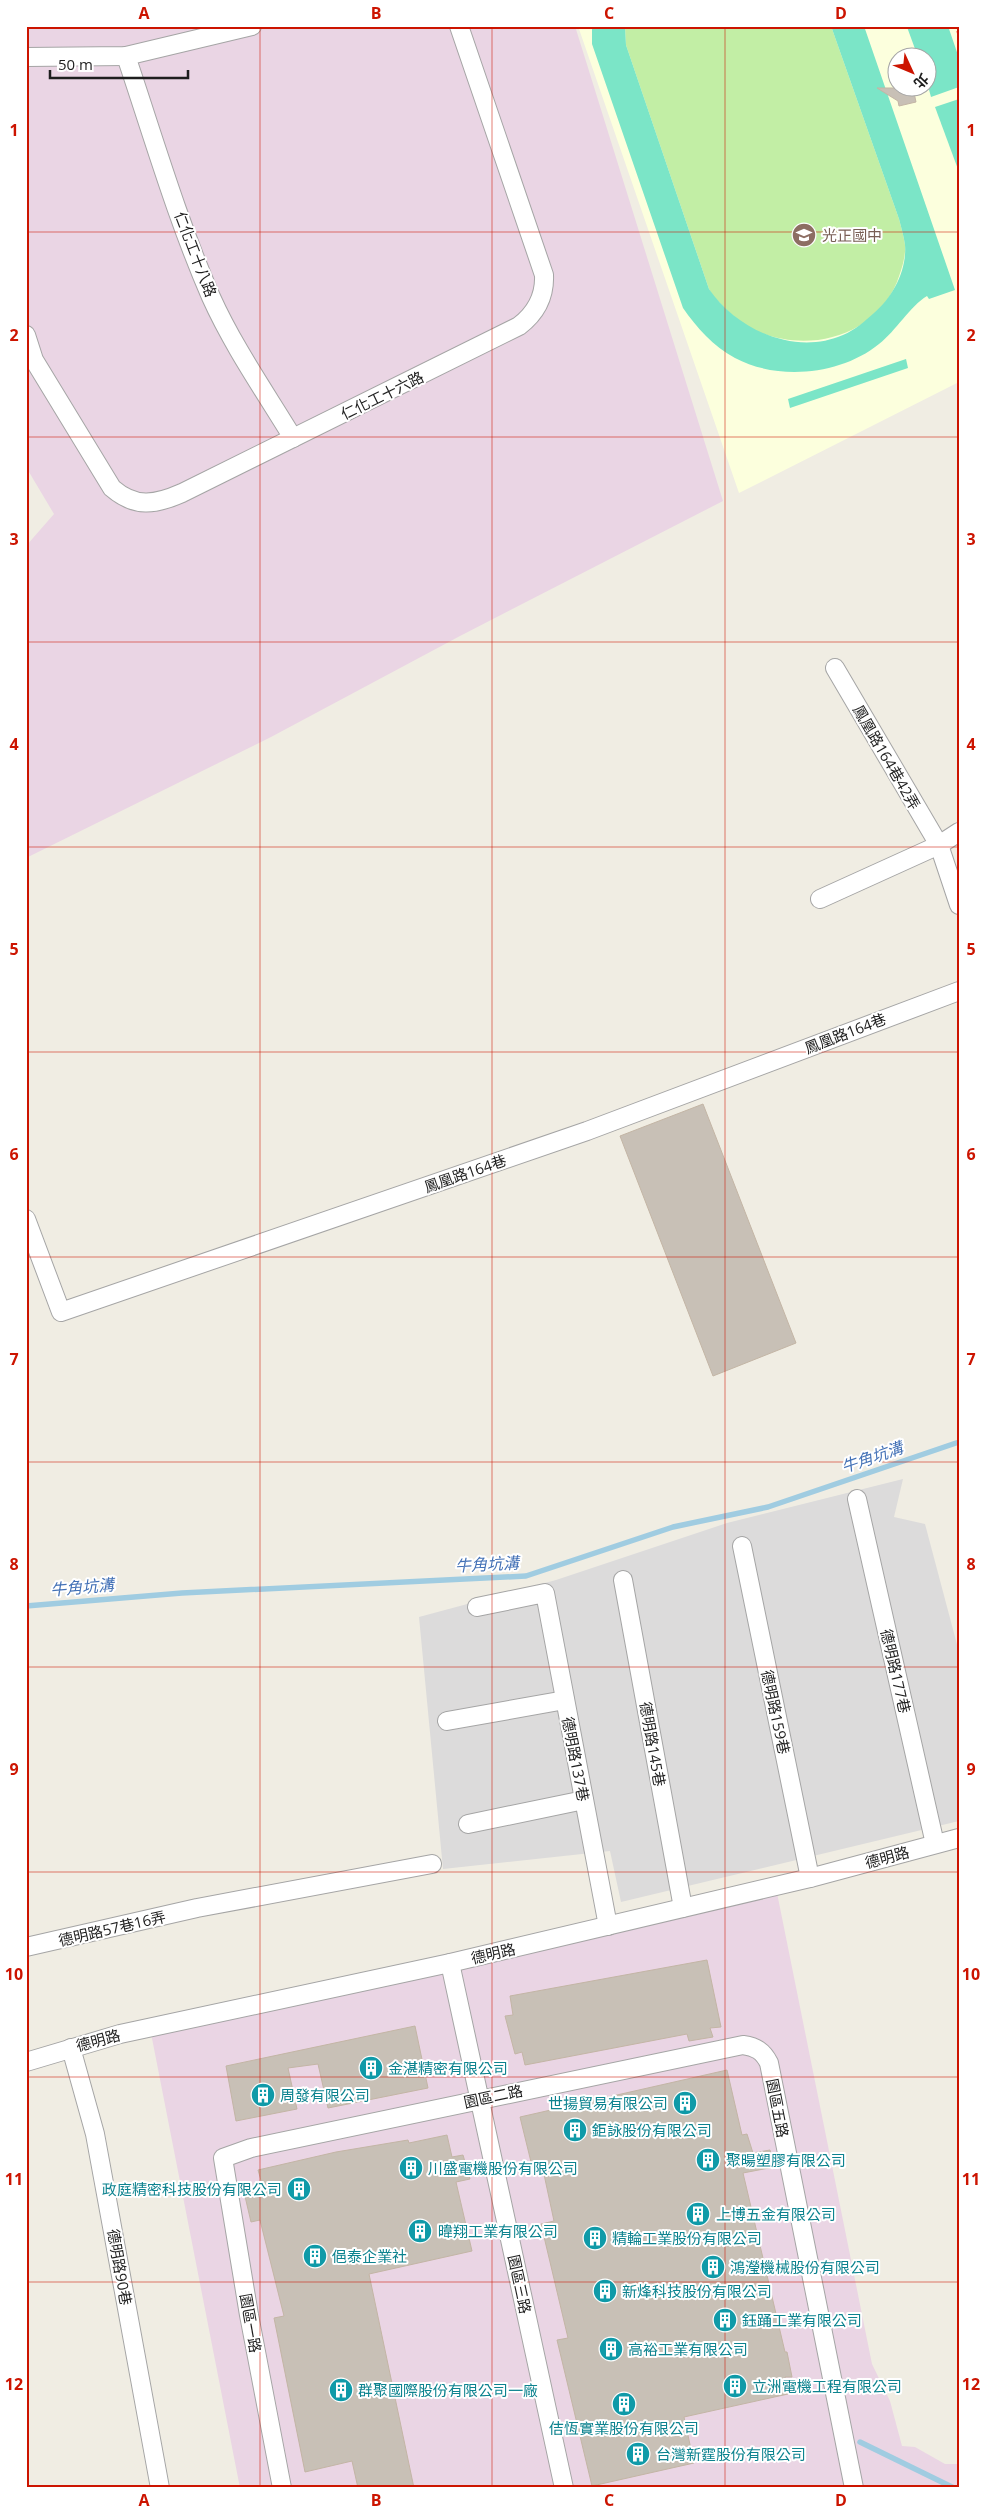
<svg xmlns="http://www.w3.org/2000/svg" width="985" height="2514" font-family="'Open Sans','Noto Sans TC',sans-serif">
<rect width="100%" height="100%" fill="#f0ede3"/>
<polygon fill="#dcdbdb" points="903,1479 894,1517 925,1524 959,1652 959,1821 621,1902 610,1851 443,1869 419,1617 556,1580 727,1523"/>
<g fill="#ead5e4">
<polygon points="26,26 575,26 723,501 460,636 271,737 26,858 26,546 54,514 26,467"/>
<polygon points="775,1883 872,2364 890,2401 902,2446 915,2447 945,2464 959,2464 959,2488 240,2488 149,2023 485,1945"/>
</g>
<path fill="#fcffdd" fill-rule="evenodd" d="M578,26H959V382L739,493ZM898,58H928V88H898Z"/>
<path fill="#c2eea5" d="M625,26H831L899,219C901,227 904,237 905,245C906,257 901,271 897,282C874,338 806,354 754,330C739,323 725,308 713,296L709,289L626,45Z"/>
<g fill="#7be5c7">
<path d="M592,26H625L626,45L709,289C737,330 795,356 843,335C855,330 865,321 874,313C893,297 907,270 905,245C904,237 901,227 899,219L831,26H864L955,290L929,299L927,296C910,306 896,331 879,344C841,375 778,381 735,358C713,346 697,328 683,308L592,44Z"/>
<polygon points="910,26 948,26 959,58 959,87 931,97 928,86 928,58 918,57 907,27"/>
<polygon points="959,99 959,172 935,107"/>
<polygon points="906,359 908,368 790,408 788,399"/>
</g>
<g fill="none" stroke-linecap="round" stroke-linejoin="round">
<g stroke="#a0cce1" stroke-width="5.5">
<polyline points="26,1606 182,1593 526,1576 673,1527 768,1507 959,1442"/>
<polyline points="860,2442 954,2488"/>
</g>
</g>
<g fill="#c8c0b6" stroke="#c3b5a5">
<polygon points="877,88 913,88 916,102 899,106 898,101"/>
<polygon points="703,1104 796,1343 713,1376 620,1136"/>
<polygon points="707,1960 721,2027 710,2028 713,2037 689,2041 687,2034 525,2065 522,2052 515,2054 505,2016 513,2015 510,1996"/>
<polygon points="415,2026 428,2088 328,2108 318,2064 288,2068 297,2109 236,2121 226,2066"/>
<polygon points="727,2070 742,2135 747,2134 753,2153 770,2150 774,2167 743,2173 785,2352 787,2352 792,2377 785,2377 788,2394 684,2417 694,2463 592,2486 557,2340 568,2338 541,2224 554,2221 542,2165 532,2166 520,2117"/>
<polygon points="447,2135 452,2157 463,2155 470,2179 456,2182 472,2251 369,2274 414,2488 358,2488 352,2461 305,2472 274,2318 284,2316 260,2220 251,2222 244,2192 263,2187 258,2170 336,2152 408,2140 409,2143"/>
</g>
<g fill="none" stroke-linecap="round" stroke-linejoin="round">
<g stroke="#a5a5a5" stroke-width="20">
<g id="minor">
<path d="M126,56C153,136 177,219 211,297C233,346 265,392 293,438"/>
<polyline points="26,57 126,56 252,26"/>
<path d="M26,335L34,360L112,488C135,508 155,505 182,493L519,326C536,313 545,297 544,275L459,26"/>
<polyline points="959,832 939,845 959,905"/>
<polyline points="820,899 939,845 835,668"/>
<polyline points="26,1219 61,1312 587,1131 959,991"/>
<polyline points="857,1499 935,1844"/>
<polyline points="742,1546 810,1878"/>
<polyline points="623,1580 683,1908"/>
<polyline points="477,1607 545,1593 608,1926"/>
<polyline points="447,1721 565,1700"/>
<polyline points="468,1824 584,1800"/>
<polyline points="26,1947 197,1908 432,1864"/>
<polyline points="450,1963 564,2488"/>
<polyline points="71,2048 95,2134 160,2488"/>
<polyline points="26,2062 120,2034 450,1963 810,1878 959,1838"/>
<path d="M282,2488L249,2315L223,2158L251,2148L743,2045C756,2047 763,2051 769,2063L854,2488"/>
</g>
</g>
<polyline stroke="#ff8465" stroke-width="3" stroke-dasharray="2.5 2.5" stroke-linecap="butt" points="956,26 959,35"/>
<use href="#minor" stroke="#fff" stroke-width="18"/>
</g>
<path fill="none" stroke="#cc1400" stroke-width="1" stroke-opacity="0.55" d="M260,26V2488M492,26V2488M725,26V2488M26,232H959M26,437H959M26,642H959M26,847H959M26,1052H959M26,1257H959M26,1462H959M26,1667H959M26,1872H959M26,2077H959M26,2282H959"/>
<defs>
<g id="school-disc" transform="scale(1.25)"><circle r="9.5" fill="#8d6e63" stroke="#fff"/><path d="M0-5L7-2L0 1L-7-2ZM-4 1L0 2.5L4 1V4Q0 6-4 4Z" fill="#fff"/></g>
<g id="building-disc" transform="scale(1.25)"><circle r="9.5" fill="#0f9aa8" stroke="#fff"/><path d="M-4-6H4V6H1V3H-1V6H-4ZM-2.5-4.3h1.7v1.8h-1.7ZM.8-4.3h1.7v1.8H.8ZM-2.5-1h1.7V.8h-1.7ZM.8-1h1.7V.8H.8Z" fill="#fff"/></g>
</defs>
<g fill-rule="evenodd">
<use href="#school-disc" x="804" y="235"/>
<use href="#building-disc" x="371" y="2068"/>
<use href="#building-disc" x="263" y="2095"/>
<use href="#building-disc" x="685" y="2103"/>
<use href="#building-disc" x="575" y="2130"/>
<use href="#building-disc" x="708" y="2160"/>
<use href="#building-disc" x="411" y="2168"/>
<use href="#building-disc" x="299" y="2189"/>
<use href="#building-disc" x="698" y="2214"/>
<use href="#building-disc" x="420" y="2231"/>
<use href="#building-disc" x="595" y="2238"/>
<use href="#building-disc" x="315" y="2256"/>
<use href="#building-disc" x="713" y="2267"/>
<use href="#building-disc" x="605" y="2291"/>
<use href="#building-disc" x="725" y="2320"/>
<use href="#building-disc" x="611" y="2349"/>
<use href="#building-disc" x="735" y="2386"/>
<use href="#building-disc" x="341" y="2390"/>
<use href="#building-disc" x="624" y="2404"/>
<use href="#building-disc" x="638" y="2454"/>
</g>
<g text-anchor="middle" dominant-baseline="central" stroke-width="4" stroke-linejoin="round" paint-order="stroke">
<g font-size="15" fill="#785e54" stroke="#fff" text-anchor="start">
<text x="822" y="235">光正國中</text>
</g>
<g font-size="15" fill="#1e1e1e" stroke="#fff">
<text transform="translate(196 254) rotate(69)">仁化工十八路</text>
<text transform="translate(382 395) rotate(-26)">仁化工十六路</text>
<text transform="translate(887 757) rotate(60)">鳳凰路164巷42弄</text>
<text transform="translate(845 1033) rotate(-21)">鳳凰路164巷</text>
<text transform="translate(465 1173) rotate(-19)">鳳凰路164巷</text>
<text transform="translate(896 1671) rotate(77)">德明路177巷</text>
<text transform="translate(776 1712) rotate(78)">德明路159巷</text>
<text transform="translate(653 1744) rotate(80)">德明路145巷</text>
<text transform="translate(576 1759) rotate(79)">德明路137巷</text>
<text transform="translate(887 1857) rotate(-15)">德明路</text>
<text transform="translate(112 1928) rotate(-13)">德明路57巷16弄</text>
<text transform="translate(493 1953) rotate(-13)">德明路</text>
<text transform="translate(98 2040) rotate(-15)">德明路</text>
<text transform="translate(493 2096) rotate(-12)">園區二路</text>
<text transform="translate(778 2108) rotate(79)">園區五路</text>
<text transform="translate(120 2267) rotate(80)">德明路90巷</text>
<text transform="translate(520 2284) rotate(78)">園區三路</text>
<text transform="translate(251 2323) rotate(80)">園區一路</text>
</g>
<g font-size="15" fill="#0d838f" stroke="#fff" text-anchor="start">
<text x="388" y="2068">金湛精密有限公司</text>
<text x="280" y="2095">周發有限公司</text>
<text x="668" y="2103" text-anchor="end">世揚貿易有限公司</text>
<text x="592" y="2130">鉅詠股份有限公司</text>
<text x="726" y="2160">聚暘塑膠有限公司</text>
<text x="428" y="2168">川盛電機股份有限公司</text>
<text x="282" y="2189" text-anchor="end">政庭精密科技股份有限公司</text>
<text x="716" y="2214">上博五金有限公司</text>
<text x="438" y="2231">暐翔工業有限公司</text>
<text x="612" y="2238">精輪工業股份有限公司</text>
<text x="332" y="2256">俋泰企業社</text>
<text x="730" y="2267">鴻瀅機械股份有限公司</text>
<text x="622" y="2291">新烽科技股份有限公司</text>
<text x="742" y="2320">鈺踊工業有限公司</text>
<text x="628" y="2349">高裕工業有限公司</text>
<text x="752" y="2386">立洲電機工程有限公司</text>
<text x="358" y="2390">群聚國際股份有限公司一廠</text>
<text x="624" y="2428" text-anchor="middle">佶恆實業股份有限公司</text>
<text x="656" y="2454">台灣新霆股份有限公司</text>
</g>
<g font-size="16" font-style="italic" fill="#4371b6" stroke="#fff">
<text transform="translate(872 1457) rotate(-19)">牛角坑溝</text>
<text transform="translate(487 1564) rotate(-3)">牛角坑溝</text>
<text transform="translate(82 1587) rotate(-5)">牛角坑溝</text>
</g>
</g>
<rect width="985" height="2514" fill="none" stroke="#ffffff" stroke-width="55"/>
<g transform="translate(912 72) rotate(134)"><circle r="24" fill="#ffffff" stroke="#a5a5a5"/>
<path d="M0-4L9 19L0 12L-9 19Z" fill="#cc1400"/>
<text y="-8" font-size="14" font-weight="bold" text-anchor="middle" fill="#1e1e1e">北</text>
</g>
<path d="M50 70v8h138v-8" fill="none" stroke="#1e1e1e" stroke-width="2.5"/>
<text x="58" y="70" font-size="15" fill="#1e1e1e" stroke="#ffffff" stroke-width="4" paint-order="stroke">50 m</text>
<rect x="28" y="28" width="930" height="2458" fill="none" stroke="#cc1400" stroke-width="2"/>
<g font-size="16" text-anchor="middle" font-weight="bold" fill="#cc1400">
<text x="144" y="19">A</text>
<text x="376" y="19">B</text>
<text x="609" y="19">C</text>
<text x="841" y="19">D</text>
<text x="14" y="136">1</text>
<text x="971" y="136">1</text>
<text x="14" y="341">2</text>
<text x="971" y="341">2</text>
<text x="14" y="545">3</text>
<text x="971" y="545">3</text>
<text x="14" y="750">4</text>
<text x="971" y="750">4</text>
<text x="14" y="955">5</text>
<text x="971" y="955">5</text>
<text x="14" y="1160">6</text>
<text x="971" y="1160">6</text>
<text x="14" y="1365">7</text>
<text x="971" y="1365">7</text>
<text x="14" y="1570">8</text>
<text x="971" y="1570">8</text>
<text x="14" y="1775">9</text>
<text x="971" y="1775">9</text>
<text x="14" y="1980">10</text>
<text x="971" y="1980">10</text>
<text x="14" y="2185">11</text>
<text x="971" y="2185">11</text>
<text x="14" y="2390">12</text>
<text x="971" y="2390">12</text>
<text x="144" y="2506">A</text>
<text x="376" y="2506">B</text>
<text x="609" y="2506">C</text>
<text x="841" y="2506">D</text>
</g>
</svg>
